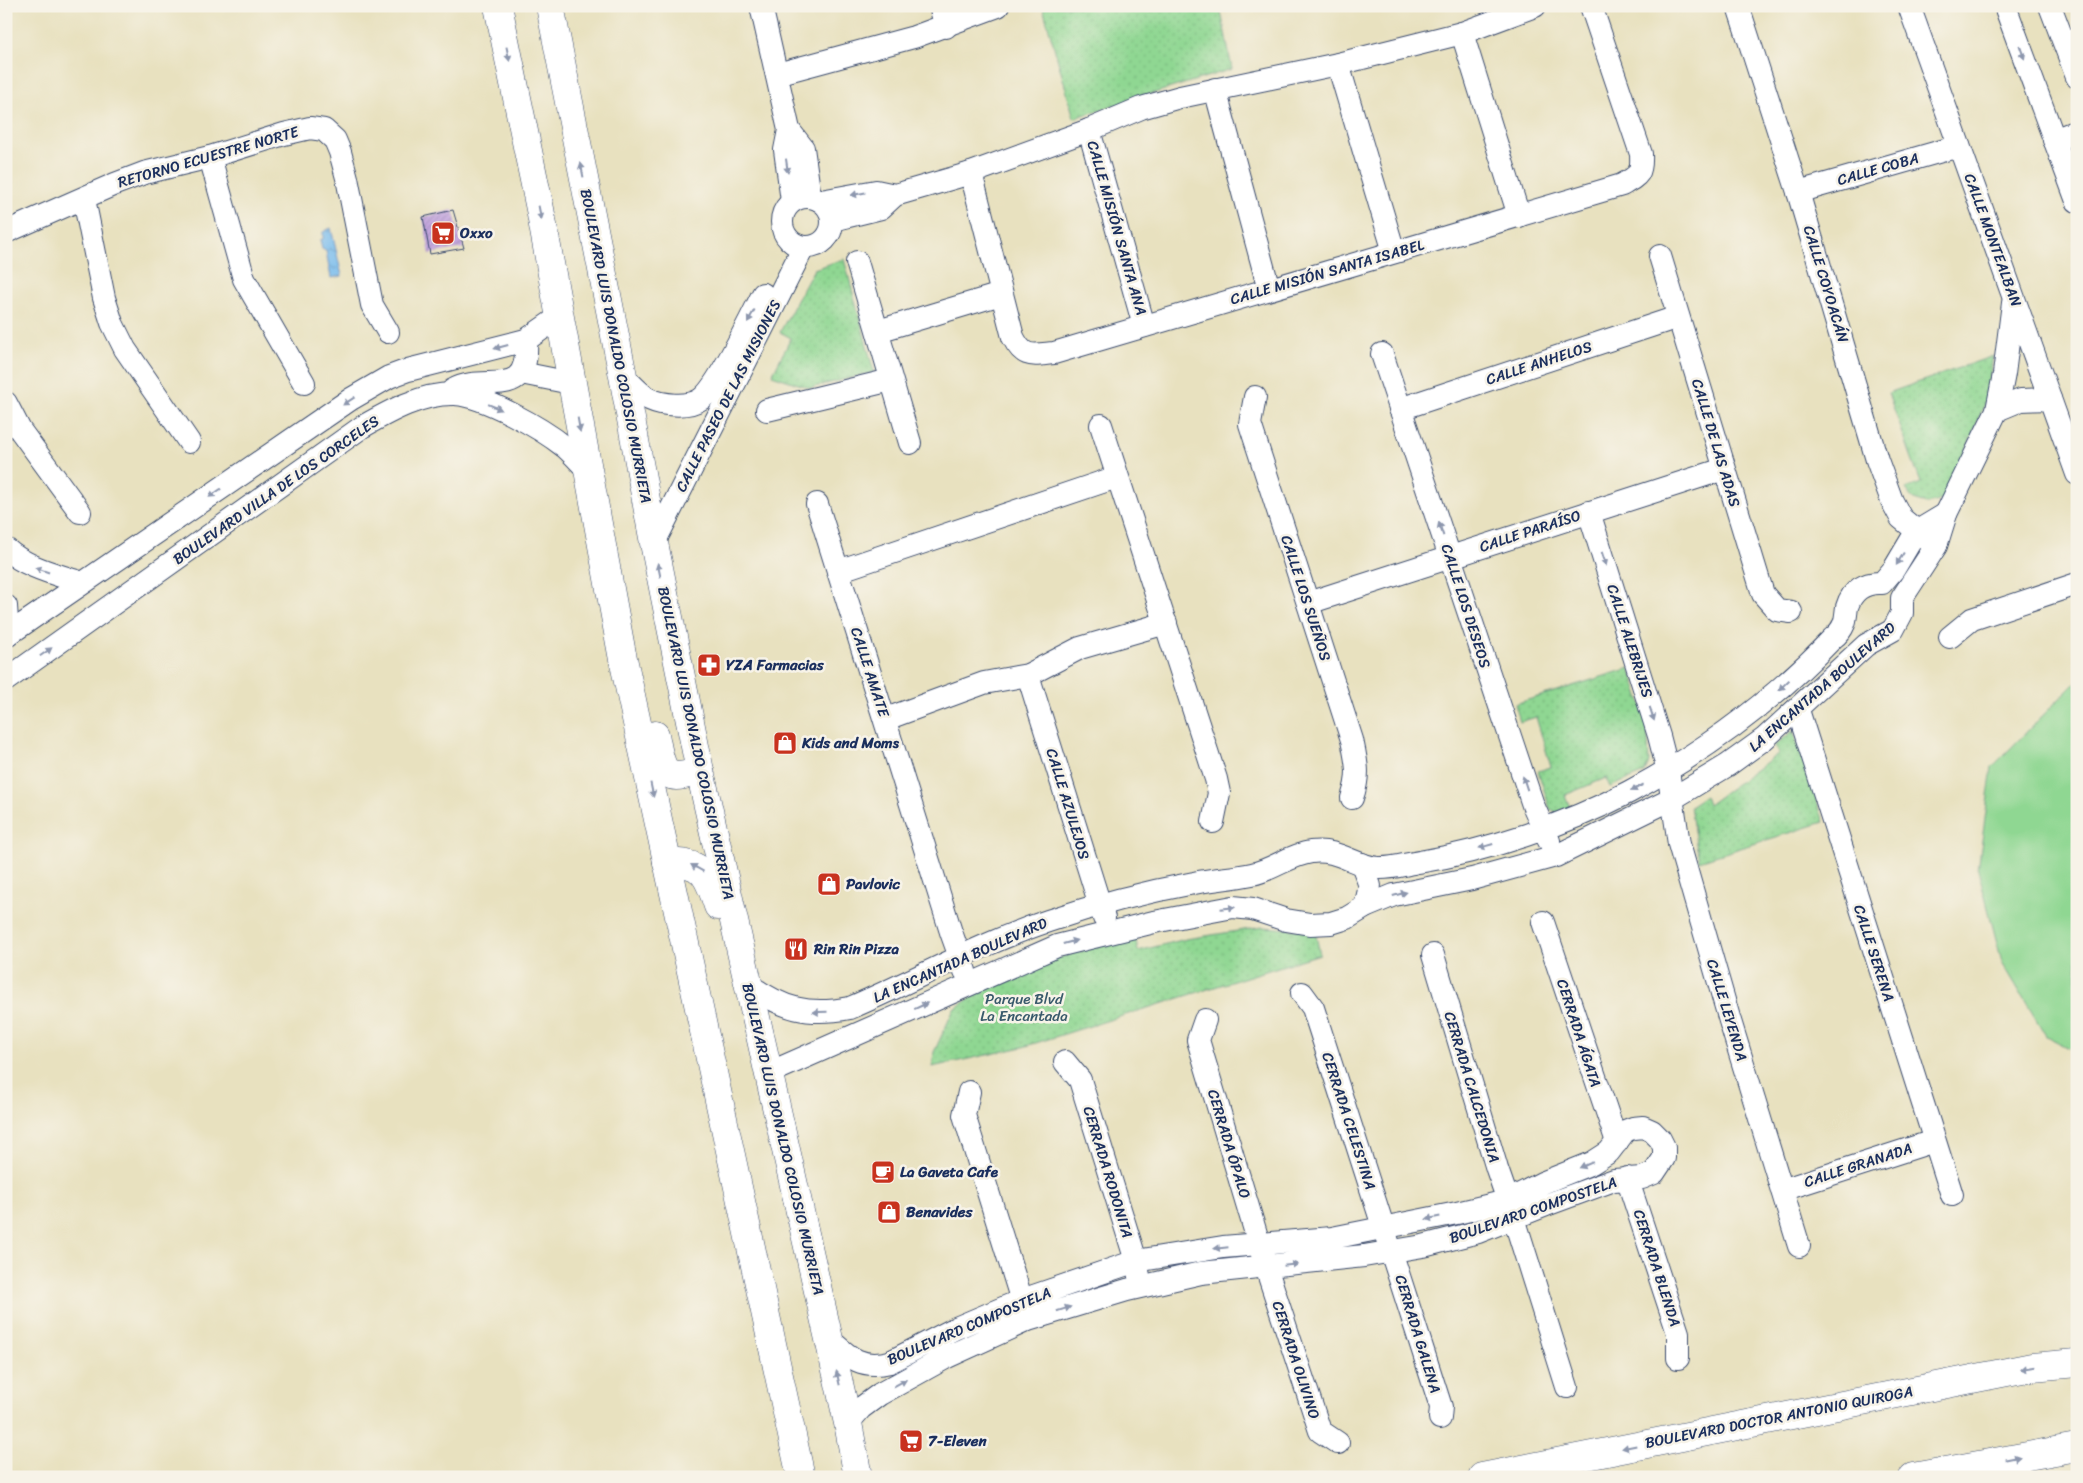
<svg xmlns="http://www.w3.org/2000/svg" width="2083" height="1483" font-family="Sriracha,sans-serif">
<defs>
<pattern id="green-dots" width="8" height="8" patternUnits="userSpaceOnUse" patternTransform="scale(1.25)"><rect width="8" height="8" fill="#8fd792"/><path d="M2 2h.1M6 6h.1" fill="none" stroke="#7bb980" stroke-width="1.8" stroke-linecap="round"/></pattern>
<pattern id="water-ripples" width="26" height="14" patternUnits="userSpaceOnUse" patternTransform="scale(1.25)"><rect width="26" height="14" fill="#77bbed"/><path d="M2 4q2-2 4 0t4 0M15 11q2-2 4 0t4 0" fill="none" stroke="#6198c3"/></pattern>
<pattern id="building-hatch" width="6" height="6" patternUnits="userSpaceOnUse" patternTransform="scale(1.25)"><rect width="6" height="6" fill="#bf9ede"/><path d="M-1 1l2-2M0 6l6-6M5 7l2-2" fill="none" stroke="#9a81b7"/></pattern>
</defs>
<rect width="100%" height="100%" fill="#f7f3e8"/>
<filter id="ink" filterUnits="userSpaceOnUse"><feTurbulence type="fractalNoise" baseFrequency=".02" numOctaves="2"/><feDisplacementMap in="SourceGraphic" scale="10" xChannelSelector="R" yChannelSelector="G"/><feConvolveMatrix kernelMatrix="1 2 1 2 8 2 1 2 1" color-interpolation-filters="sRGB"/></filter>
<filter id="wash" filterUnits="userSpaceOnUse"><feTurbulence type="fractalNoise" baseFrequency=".0096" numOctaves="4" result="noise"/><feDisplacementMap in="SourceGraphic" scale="20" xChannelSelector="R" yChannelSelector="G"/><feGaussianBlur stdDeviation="1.12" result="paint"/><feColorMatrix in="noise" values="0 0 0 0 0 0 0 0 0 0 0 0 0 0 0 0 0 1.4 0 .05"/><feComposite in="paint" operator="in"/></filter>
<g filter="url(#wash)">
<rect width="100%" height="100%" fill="#e8e1bf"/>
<g fill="url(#green-dots)" stroke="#558378">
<polygon points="1047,6 1220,6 1232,69 1074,118 1043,8"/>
<polygon points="844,259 874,372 810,388 772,375 791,338 780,332 814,269"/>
<path d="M1993,356L1985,403L1947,497C1932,506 1914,507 1906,489L1921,483L1888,393Z"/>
<polygon points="1630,668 1647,721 1649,762 1644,773 1610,787 1606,778 1565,795 1570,807 1557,812 1550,809 1538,771 1551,767 1536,717 1520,722 1515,704"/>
<polygon points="1793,731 1824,822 1699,861 1690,806 1705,796 1708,805 1779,753 1774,746"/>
<polygon points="1263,927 1315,931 1320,954 1023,1047 932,1067 934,1052 954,1009 1007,973 1135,935 1138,951 1186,939"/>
</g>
<polygon fill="#8fd792" stroke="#558378" points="2077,681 2077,1052 2046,1036 2002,962 1978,870 1992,767"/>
<polygon fill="url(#water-ripples)" stroke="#4975a6" points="331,228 342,276 331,278 326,251 322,249 320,240 323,239 323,232"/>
<g id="blocks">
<polygon fill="url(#building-hatch)" points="453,210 464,248 430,254 423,217"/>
</g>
</g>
<g filter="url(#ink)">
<use href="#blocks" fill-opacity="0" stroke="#3a4a6d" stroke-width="1"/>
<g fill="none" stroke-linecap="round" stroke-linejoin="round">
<g stroke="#3a4a6d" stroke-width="24">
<g id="minor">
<polyline points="761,6 789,130 785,150 792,201"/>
<polyline points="940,6 946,27"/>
<polyline points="1738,6 1798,192 1877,460 1892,501 1901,518 1929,541"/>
<polyline points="1909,6 2077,474"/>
<polyline points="2005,6 2077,201"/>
<polyline points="2050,6 2077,77"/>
<polyline points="1462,33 1519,216"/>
<polyline points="1338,64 1394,252"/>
<polyline points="777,74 914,37 998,6"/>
<polyline points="1215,89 1269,289"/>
<polyline points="789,130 803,148 810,197"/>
<polyline points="1089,130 1144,326"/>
<polyline points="2054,140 2077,131"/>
<polyline points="210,157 244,279 304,383"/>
<path d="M971,173L1013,337C1024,359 1032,355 1054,353L1622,185C1639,175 1642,174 1641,154L1591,6"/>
<polyline points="1798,192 1959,146"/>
<circle cx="807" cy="222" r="25"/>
<polyline points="84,199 104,298 112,323 125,349 189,442"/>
<polyline points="821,201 876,191 895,195"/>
<polyline points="832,220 881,208 895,195 971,173 1089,130 1141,108 1180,97 1338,64 1462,33 1535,6"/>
<polyline points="6,232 115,184 144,173 210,157 284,134 310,128 324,130 335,140 340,152 347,178 372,305 388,332"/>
<polyline points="1660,256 1763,594 1777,610 1791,612"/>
<polyline points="857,262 910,443"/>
<polyline points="878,331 1001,294"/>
<polyline points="1382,354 1533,805 1549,841"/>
<polyline points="521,373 571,383"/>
<path d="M623,376C631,383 640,394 649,399C662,405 688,408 701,399C719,386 751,317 763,294"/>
<path d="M453,390C485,371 530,405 526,340"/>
<path d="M1255,397L1250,424L1352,740C1357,764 1360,775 1352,798"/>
<polyline points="6,403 20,430 80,512"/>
<polyline points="1400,409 1678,317"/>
<polyline points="767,410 891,380"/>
<polyline points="1997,410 2004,374 2013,303"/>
<polyline points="1101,425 1216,779 1219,793 1213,822"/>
<polyline points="817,504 951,932 965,971"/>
<polyline points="1589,512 1659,736 1668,771 1679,844 1730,1021 1799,1246"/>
<polyline points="654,543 803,248"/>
<path d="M6,549C27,568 56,574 82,583"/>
<polyline points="838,571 1117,477"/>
<polyline points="1308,603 1724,469"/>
<polyline points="6,606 8,635"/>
<polyline points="6,636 351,399 389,377 408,370 526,340 559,317"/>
<polyline points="1950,637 1972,619 2077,584"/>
<polyline points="1028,675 1104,918"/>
<path d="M6,680L362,427C390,411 422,393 455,394C485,396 541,428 565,447C573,454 580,462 587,469"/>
<polyline points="1798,710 1952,1195"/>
<polyline points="886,719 984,683 1028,675 1080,648 1166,623"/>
<polyline points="1362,864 1370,886 1365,907"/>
<polyline points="1543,922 1617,1142"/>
<polyline points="1433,955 1497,1169 1514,1218 1567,1387"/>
<path d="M749,985C783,1009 808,1016 850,1008C916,980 979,944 1048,921C1095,905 1145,892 1194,883C1213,879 1233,878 1252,874C1273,870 1289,855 1311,852C1338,848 1354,866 1378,868C1391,869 1406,864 1419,862C1487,851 1568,824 1629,792C1704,752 1774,700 1833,638C1837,635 1842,629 1844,624C1846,619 1846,613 1847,607C1852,590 1865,582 1882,583L1894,569L1916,532L1946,514"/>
<polyline points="1302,993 1313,1008 1441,1407 1440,1418"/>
<polyline points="1205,1020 1198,1040 1266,1267 1320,1431 1338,1443"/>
<polyline points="1065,1062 1080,1080 1136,1261 1139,1276"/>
<polyline points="769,1073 1057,946 1154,922 1233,907 1253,909 1286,920 1310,924 1331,923 1347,918 1365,907 1394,895 1472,879 1556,856 1672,799 1728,765 1764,739 1866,645 1893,630 1902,613 1902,598 1936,546 1946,514 1997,410 2021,400 2050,399"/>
<polyline points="969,1092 964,1115 1026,1314"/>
<polyline points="1627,1178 1678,1333 1678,1358"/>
<polyline points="1782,1190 1934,1141"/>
<path d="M828,1338C849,1357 860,1369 890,1362L956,1328L1022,1300L1136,1261L1223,1247L1332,1238L1457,1213L1507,1201L1542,1183L1592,1163L1609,1152L1625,1131L1633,1128L1643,1127L1652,1131L1660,1139L1664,1147V1158L1654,1173L1642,1178L1614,1180L1546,1205L1478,1232L1423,1246L1364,1256L1201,1273L1127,1290L1028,1320L947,1357L880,1394L861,1408L848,1423"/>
</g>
</g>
<g stroke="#3a4a6d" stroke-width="29">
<g id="major">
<polyline points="498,6 540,209 622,654 801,1477"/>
<polyline points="550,6 623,376 654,543 700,771 848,1423 858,1477"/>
<path d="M655,735C658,747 660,776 676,776C684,776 693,773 700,771"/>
<path d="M667,863C703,861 708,875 718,906"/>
<polyline points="1482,1477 2032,1367 2077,1363"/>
<polyline points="1913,1477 2077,1447"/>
</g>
</g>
<use href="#minor" stroke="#fff" stroke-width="22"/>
<use href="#major" stroke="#fff" stroke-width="28"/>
</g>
<defs><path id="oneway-solid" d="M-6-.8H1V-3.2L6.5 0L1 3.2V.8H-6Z" transform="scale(1.25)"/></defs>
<g fill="#8d97ae">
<use href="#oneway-solid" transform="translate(2022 52) rotate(70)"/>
<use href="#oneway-solid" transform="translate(508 54) rotate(78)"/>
<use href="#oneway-solid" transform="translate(787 166) rotate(82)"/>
<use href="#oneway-solid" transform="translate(582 170) rotate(-101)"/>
<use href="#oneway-solid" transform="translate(858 194) rotate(169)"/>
<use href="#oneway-solid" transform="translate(540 213) rotate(79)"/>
<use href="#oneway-solid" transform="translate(751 316) rotate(119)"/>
<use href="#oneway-solid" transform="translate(501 347) rotate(165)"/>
<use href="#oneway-solid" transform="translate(349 401) rotate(147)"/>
<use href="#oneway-solid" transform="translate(495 407) rotate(23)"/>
<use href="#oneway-solid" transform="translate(579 425) rotate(80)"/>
<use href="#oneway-solid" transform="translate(215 493) rotate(145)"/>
<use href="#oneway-solid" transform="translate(1441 529) rotate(-109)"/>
<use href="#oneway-solid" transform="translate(1604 559) rotate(72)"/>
<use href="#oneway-solid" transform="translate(1900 559) rotate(121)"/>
<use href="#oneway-solid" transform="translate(42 570) rotate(-161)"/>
<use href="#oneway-solid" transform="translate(659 570) rotate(-102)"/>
<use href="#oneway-solid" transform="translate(46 652) rotate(-35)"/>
<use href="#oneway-solid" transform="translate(1784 685) rotate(136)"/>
<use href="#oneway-solid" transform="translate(1652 714) rotate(72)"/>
<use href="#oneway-solid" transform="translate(1525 783) rotate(-108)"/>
<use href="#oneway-solid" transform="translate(1637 788) rotate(152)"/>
<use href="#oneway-solid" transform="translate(652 790) rotate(78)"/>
<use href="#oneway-solid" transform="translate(1486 846) rotate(164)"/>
<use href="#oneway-solid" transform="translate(697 868) rotate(-151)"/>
<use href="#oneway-solid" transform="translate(1400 894) rotate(-15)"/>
<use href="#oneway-solid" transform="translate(1228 908) rotate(-6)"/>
<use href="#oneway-solid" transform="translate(1070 942) rotate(-15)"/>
<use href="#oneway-solid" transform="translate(921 1006) rotate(-25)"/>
<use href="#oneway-solid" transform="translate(820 1012) rotate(179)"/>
<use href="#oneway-solid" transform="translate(1586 1165) rotate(157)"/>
<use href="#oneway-solid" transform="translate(1433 1218) rotate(169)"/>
<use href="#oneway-solid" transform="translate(1221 1248) rotate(174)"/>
<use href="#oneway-solid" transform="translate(1291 1265) rotate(-6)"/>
<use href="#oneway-solid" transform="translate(1064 1309) rotate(-17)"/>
<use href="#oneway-solid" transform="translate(2028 1368) rotate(170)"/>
<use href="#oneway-solid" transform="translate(838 1378) rotate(-103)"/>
<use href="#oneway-solid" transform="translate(900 1383) rotate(-28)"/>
<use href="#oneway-solid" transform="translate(1629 1447) rotate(169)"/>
<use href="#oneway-solid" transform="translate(2013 1458) rotate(-11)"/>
</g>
</g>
<defs>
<g id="supermarket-square" transform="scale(1.25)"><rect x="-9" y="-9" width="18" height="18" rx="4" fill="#c8321e" stroke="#f7f3e8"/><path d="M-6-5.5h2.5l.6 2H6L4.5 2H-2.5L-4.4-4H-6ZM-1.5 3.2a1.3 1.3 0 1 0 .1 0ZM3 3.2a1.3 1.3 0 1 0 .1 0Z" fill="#fff"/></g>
<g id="pharmacy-square" transform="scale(1.25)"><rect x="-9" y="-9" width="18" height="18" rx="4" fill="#c8321e" stroke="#f7f3e8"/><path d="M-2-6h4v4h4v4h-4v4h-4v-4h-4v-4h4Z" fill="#fff"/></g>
<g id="shop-square" transform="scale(1.25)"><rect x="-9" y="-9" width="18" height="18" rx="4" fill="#c8321e" stroke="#f7f3e8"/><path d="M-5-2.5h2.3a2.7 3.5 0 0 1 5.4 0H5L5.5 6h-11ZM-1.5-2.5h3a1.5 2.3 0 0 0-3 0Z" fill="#fff"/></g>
<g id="restaurant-square" transform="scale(1.25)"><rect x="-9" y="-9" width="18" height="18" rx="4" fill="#c8321e" stroke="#f7f3e8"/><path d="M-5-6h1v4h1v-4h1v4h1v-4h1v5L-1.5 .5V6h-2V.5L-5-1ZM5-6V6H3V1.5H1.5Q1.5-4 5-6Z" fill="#fff"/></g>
<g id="cafe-square" transform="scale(1.25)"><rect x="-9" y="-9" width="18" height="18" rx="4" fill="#c8321e" stroke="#f7f3e8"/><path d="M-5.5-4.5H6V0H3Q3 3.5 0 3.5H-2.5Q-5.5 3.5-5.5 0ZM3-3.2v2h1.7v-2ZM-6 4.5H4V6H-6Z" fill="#fff"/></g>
</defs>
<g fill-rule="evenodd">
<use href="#supermarket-square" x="443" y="233"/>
<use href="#pharmacy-square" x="709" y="665"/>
<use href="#shop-square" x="785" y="743"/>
<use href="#shop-square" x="829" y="884"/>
<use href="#restaurant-square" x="796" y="949"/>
<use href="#cafe-square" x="883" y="1172"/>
<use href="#shop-square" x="889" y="1212"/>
<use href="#supermarket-square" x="911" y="1441"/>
</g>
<g text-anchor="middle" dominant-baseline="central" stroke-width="5" stroke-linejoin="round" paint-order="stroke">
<g font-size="15" fill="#1b2f5e" stroke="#f7f3e8">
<text transform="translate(208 157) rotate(-16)">RETORNO ECUESTRE NORTE</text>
<text transform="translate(1878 169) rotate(-16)">CALLE COBA</text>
<text transform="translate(1117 228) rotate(74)">CALLE MISIÓN SANTA ANA</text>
<text transform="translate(1993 240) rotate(70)">CALLE MONTEALBAN</text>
<text transform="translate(1327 272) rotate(-16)">CALLE MISIÓN SANTA ISABEL</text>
<text transform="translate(1826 284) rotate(73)">CALLE COYOACÁN</text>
<text transform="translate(616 346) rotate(79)">BOULEVARD LUIS DONALDO COLOSIO MURRIETA</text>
<text transform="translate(1539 363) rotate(-18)">CALLE ANHELOS</text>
<text transform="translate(728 396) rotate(-63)">CALLE PASEO DE LAS MISIONES</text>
<text transform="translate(1716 443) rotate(73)">CALLE DE LAS ADAS</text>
<text transform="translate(276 490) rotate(-35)">BOULEVARD VILLA DE LOS CORCELES</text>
<text transform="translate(1530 531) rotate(-18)">CALLE PARAÍSO</text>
<text transform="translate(1306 598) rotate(72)">CALLE LOS SUEÑOS</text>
<text transform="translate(1466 606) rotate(72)">CALLE LOS DESEOS</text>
<text transform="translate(1630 641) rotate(72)">CALLE ALEBRIJES</text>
<text transform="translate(870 672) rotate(72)">CALLE AMATE</text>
<text transform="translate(1822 687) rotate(-41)">LA ENCANTADA BOULEVARD</text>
<text transform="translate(696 743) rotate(78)">BOULEVARD LUIS DONALDO COLOSIO MURRIETA</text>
<text transform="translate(1068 804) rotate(73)">CALLE AZULEJOS</text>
<text transform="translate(1874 953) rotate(72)">CALLE SERENA</text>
<text transform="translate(960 960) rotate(-24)">LA ENCANTADA BOULEVARD</text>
<text transform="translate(1727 1010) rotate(73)">CALLE LEYENDA</text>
<text transform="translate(1579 1033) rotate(72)">CERRADA ÁGATA</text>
<text transform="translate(1472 1087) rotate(73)">CERRADA CALCEDONIA</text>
<text transform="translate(1349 1121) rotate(72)">CERRADA CELESTINA</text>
<text transform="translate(783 1139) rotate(77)">BOULEVARD LUIS DONALDO COLOSIO MURRIETA</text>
<text transform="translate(1229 1144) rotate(73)">CERRADA ÓPALO</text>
<text transform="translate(1858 1165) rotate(-18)">CALLE GRANADA</text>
<text transform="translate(1108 1172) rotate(73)">CERRADA RODONITA</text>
<text transform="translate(1533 1210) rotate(-19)">BOULEVARD COMPOSTELA</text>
<text transform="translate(1657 1268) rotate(72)">CERRADA BLENDA</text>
<text transform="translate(969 1326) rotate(-23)">BOULEVARD COMPOSTELA</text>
<text transform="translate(1418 1334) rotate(73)">CERRADA GALENA</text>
<text transform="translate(1296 1360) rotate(72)">CERRADA OLIVINO</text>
<text transform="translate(1779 1417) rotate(-11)">BOULEVARD DOCTOR ANTONIO QUIROGA</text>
</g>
<g font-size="15" font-weight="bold" fill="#1b2f5e" stroke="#f7f3e8" text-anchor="start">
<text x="460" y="233">Oxxo</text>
<text x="726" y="665">YZA Farmacias</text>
<text x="802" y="743">Kids and Moms</text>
<text x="846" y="884">Pavlovic</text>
<text x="814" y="949">Rin Rin Pizza</text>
<text x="900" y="1172">La Gaveta Cafe</text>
<text x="906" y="1212">Benavides</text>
<text x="928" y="1441">7-Eleven</text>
</g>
<g font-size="15" fill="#38596b" stroke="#f7f3e8">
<text x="1024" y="999">Parque Blvd<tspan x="1024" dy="17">La Encantada</tspan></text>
</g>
</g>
<rect width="2083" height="1483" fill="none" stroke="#f7f3e8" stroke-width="25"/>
</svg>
